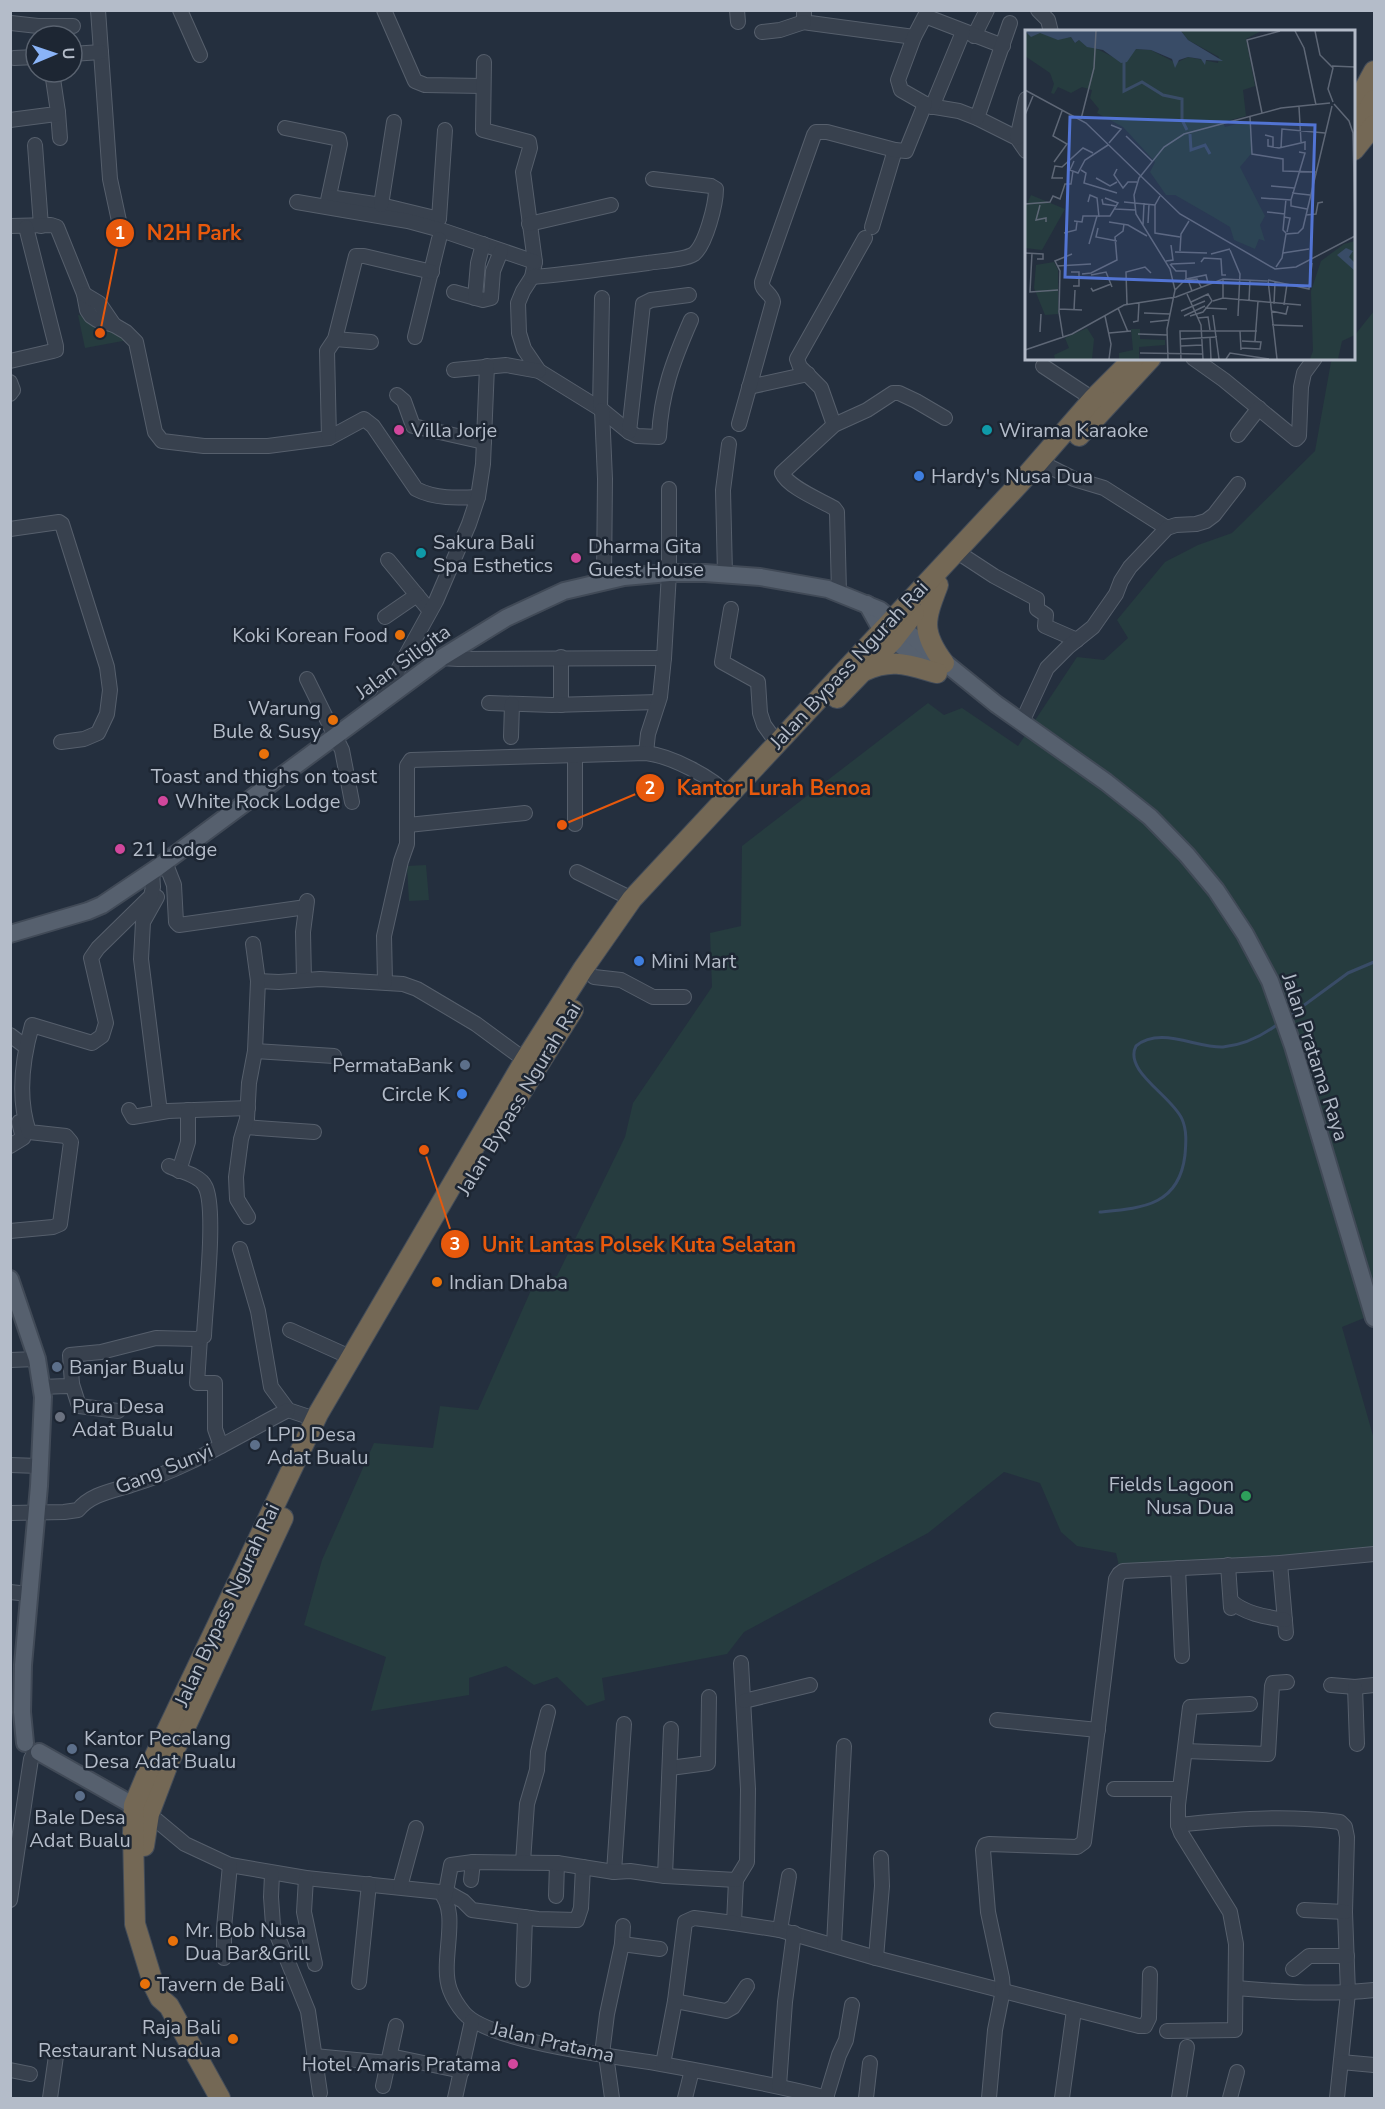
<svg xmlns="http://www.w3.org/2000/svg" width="1385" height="2109" font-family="'Nunito Sans',sans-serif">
<rect width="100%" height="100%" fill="#242f3e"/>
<g fill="#263c3f">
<polygon points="1374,311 1374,1314 1342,1327 1374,1439 1374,1554 1119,1566 1116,1553 1077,1546 1061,1532 1040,1483 1004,1472 928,1533 744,1632 727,1654 602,1678 605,1700 587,1706 557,1677 534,1685 506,1666 469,1678 469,1695 371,1711 386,1657 304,1625 322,1560 374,1443 433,1448 440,1406 478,1410 536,1279 557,1276 625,1137 633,1103 712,987 710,933 741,926 742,846 928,703 944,715 962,708 1018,746 1077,657 1104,660 1128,638 1117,620 1165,562 1198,545 1232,533 1315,451 1331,362 1334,359 1354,358 1354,336"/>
<polygon points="78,315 87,317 128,340 85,348"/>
<polygon points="426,865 429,900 409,901 407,866"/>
</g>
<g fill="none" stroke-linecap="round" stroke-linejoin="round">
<g stroke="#394c67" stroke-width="3">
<polyline points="1288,1017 1348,973 1374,962"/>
<path d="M1100,1212C1142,1208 1179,1206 1185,1155C1186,1143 1187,1130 1182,1119C1172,1096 1123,1071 1136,1046C1160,1026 1196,1048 1223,1047C1243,1045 1262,1036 1278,1024"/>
</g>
<g stroke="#565f6c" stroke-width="16">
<g id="minor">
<polyline points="98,10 110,179 119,221"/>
<polyline points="180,10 200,55"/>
<polyline points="384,10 415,81 425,85 483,86"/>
<polyline points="737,10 738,22"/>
<polyline points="804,10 804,22 810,23 914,37"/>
<polyline points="1038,10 1048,20 1051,32"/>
<polyline points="11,23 38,26 73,26"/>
<polyline points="762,32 780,30 804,22"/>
<polyline points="974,36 987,10"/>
<polyline points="1003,46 925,16 914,37 898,80 901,90 929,106 959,111 977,118 1017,138 1026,151"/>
<polyline points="72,54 101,52"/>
<polyline points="14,58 36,57"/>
<path d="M484,62L483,130L529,142L530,148L523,172L535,262L532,277L523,291L518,303L519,333L524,349L539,371L602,410L629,432L637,436L659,437C661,393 673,361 691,320"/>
<polyline points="932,107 963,32"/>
<polyline points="58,112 60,138"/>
<polyline points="977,118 1010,23"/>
<polyline points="10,120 56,114 58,112 52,72"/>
<polyline points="285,128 339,139 340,144 327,205"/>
<polyline points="1017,138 1026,99"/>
<polyline points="35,145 41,226"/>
<polyline points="329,197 381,205 439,219 445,130"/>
<polyline points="297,202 408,221 441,230 535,262"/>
<polyline points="381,205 394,122"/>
<polyline points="529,224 611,205"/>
<path d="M10,226L51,225L57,227L84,294L87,310L91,316L97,320L114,325L126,332L136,342L155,432L162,441L204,446H268L329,438L364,419L373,426L416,489C435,499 457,498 478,497"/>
<polyline points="872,227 895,150"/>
<path d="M532,277C571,274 609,268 648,263C659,261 685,260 694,254C706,244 716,204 716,189L711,186L653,179"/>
<polyline points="454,292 483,300 491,298 493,271 501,251"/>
<polyline points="84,294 99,303 114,325"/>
<polyline points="475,298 478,263 483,244"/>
<polyline points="415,337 439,239"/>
<polyline points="335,339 371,342"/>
<polyline points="1193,358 1224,380 1296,439 1299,436 1301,387 1304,373 1315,358"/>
<polyline points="10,361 53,351 56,350 56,346 26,227"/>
<polyline points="1043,366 1093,399"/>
<polyline points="454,370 506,365 539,371"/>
<polyline points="10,382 13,390 10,394"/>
<polyline points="749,387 808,374"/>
<polyline points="397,395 404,401 413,426 484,442"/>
<polyline points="600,409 602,298"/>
<polyline points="602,410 605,479 604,580"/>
<path d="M739,424L773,302C772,293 761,291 762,282L814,135L816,132H827L895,150L906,151L925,104"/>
<polyline points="834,425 821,388 800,367 797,359 865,238"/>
<polyline points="629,432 643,304 651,300 689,295"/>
<polyline points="1238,435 1259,408"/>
<polyline points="329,438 327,351 335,339 356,256 364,256 432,272"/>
<polyline points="1050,467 1074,479 1104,488 1167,528"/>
<polyline points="10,529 59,522 62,524 107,667 110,690 107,714 98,733 84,739 61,742"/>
<polyline points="965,557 994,576 1037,599 1037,609 1046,615 1045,626 1077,640"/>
<polyline points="388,560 430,611"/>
<polyline points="725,574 723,490 729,444"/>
<path d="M839,593L837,512L834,508C820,500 788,487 782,473L834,425L867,410L893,393H899L916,401L945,418"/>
<polyline points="731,609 722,662 758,682 760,713 764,725 777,743"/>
<polyline points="385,617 417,595"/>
<polyline points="561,657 561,705"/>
<polyline points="441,658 458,659 664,658"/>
<polyline points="307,679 342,750 352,802"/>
<polyline points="489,703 552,705 658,702"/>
<polyline points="379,704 436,601 469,524 478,497 483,464 487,366"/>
<polyline points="1022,722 1047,668 1068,647 1093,627 1116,594 1121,581 1130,567 1167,528 1176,525 1196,524 1206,521 1214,515 1238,484"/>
<polyline points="511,737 512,704"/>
<polyline points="646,753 648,734 660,697 664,658 669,573 669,489"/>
<polyline points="575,756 575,824"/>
<polyline points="408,825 525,813"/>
<polyline points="165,862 174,885 176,922 179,925 306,907"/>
<polyline points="577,872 632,899"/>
<polyline points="157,897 143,922 141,959 160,1112"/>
<polyline points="594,977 621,980 653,997 684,997"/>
<polyline points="304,980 303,932 307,901"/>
<polyline points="258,981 279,982 320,979 403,984 417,989 476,1024 525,1060"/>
<path d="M385,982L384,936L401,861L407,844V766L411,760L646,753C671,756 712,777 728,795"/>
<polyline points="10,1035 26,1047"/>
<polyline points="255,1051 334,1056"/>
<polyline points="129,1110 133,1117 168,1111 248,1108"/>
<polyline points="245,1127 314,1132"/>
<polyline points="10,1146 23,1138 19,1122"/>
<polyline points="179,1171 188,1142 188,1110"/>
<polyline points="248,1217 237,1199 236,1177 241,1139 247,1119 249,1083 255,1051 258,981 253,944"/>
<path d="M10,1231L53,1227L60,1224L71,1142L66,1136L29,1132C17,1097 22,1060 32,1025L92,1043L102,1036L106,1023L91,958L98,948L151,896L153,887L152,871"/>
<polyline points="240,1249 258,1311 271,1387 288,1410 315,1419"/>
<polyline points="290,1330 350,1357"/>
<polyline points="200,1338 197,1383 215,1383 215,1429 221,1446"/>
<polyline points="10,1360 37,1359"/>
<path d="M72,1384L70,1355L101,1352L156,1338L197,1339L204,1336C205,1307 217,1207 205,1186C200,1175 179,1171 169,1166"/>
<polyline points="41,1387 67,1386 72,1384 79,1406 118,1411"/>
<polyline points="10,1465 39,1466"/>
<path d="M10,1513L64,1512L78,1510C91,1494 112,1491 131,1485C187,1469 237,1436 288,1410"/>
<polyline points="1280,1563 1286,1633"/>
<polyline points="1228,1565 1231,1608"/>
<polyline points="1178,1568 1182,1656"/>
<polyline points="10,1592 29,1594"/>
<path d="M1231,1601C1245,1614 1267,1617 1285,1620"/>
<polyline points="741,1663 748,1789 747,1862 736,1880 734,1923 780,1930 876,1958 1139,2026 1145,2026 1149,2018 1150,1974"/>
<polyline points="1331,1685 1355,1687 1374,1685"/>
<polyline points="1355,1687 1357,1744"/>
<polyline points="744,1701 810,1685"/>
<polyline points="997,1720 1098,1730"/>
<polyline points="1185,1751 1268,1754 1272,1686 1273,1683 1287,1682"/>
<polyline points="670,1768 708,1763 709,1697"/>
<polyline points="1114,1789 1179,1789"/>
<path d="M149,1814L185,1844L230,1865L306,1878L440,1892C461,1914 439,1961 450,1990C453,1998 459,2007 464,2013C489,2042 620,2057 661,2064C717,2074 772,2084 827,2098"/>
<path d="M1178,1825C1232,1819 1285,1815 1340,1822L1345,1827L1347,1837L1345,1912L1348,1993L1337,2098"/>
<polyline points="523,1862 527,1804 537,1770 538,1752 548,1712"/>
<polyline points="614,1872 624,1724"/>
<polyline points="272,1874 271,1897 273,1925 308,2011 320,2093"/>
<polyline points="665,1876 671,1729"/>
<polyline points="306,1878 304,1912 315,1964"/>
<polyline points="471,1880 473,1862"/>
<polyline points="400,1887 416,1828"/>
<polyline points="447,1892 463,1901 472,1910 538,1919 577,1920 581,1908 583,1867"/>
<polyline points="556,1896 557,1863"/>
<polyline points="445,1897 451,1865 473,1862 557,1863 614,1872 630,1871 665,1876 736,1880"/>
<polyline points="10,1900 27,1785 31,1759 34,1753"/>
<polyline points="1304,1910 1345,1912"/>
<polyline points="780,1930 789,1876"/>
<polyline points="622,1944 623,1926"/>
<polyline points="834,1945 844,1746"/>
<polyline points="224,1958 224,1928 230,1865"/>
<polyline points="876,1958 882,1886 881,1858"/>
<polyline points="1293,1969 1309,1956 1347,1956"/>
<polyline points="523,1980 525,1917"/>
<polyline points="359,1982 369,1884"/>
<path d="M1236,1988C1282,1992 1328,1995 1374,1990"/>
<polyline points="675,2001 726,2011 733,2007 747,1986"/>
<polyline points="1167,2031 1235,2030 1236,1944 1230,1912 1181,1833 1178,1825 1178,1805 1190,1707 1250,1704"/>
<polyline points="602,2054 607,2014 622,1944 660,1949"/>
<polyline points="606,2055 612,2098"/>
<polyline points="314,2056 388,2063"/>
<polyline points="390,2056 462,2071"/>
<polyline points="1341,2062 1374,2065"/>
<polyline points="663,2064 675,2001 685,1922 694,1918 734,1923"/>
<polyline points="10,2070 30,2074"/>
<polyline points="383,2086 396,2026"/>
<polyline points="779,2086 785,2002 794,1933"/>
<polyline points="50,2098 56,2056"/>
<polyline points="455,2098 472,2021"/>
<polyline points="685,2098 692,2070"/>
<polyline points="826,2098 839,2055 846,2040 852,2005"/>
<polyline points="866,2098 870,2063"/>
<polyline points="989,2098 995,2030 1003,1990 1002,1978 988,1912 983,1850 985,1845 989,1844 1077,1847 1084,1842 1116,1579 1119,1574 1123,1571 1280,1563 1374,1554"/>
<polyline points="1062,2098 1074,2010"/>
<polyline points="1179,2098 1187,2047"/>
<polyline points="1230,2098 1237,2072"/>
</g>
</g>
<g stroke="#414a57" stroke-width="20">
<g id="major">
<polyline points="867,604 882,631 934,671"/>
<polyline points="10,934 88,911 102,905 157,868 441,658 506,618 564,591 624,577 669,573 705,573 760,577 828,589 880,610 996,704 1106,782 1150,817 1187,855 1216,890 1245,934 1270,981 1293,1046 1374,1318"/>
<polyline points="10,1279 37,1359 43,1397 39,1486 23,1665 22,1712 25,1743"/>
<polyline points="39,1752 145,1812"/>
</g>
</g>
<g stroke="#434c59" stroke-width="22">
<g id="highway">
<polyline points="1354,108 1374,71"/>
<polyline points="1354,131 1374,100"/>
<polyline points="1354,150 1374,125"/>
<polyline points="1079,436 1151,358"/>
<path d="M938,585C925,619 920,631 944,663"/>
<path d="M864,671C892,658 908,665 937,673"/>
<polyline points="837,698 893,640 914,613"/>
<polyline points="512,1107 573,1010"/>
<polyline points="144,1846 149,1814 168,1764 283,1518"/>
<polyline points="220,2098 169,2006 160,1998 154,1986 135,1924 133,1833 134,1805 152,1762 318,1414 525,1060 583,969 632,899 1020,483 1093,399 1134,358"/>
</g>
</g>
<use href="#minor" stroke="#38414e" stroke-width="14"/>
<use href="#major" stroke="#56606e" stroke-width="16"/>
<use href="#highway" stroke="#746855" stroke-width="20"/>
</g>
<g fill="#d1479c" stroke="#1d2633" stroke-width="2">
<circle cx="399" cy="430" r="6"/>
<circle cx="576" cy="558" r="6"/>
<circle cx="163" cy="801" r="6"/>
<circle cx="120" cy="849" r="6"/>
<circle cx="513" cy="2064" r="6"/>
</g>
<g fill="#0f9aa8" stroke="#1d2633" stroke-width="2">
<circle cx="987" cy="430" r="6"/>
<circle cx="421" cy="553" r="6"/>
</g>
<g fill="#3f7fe0" stroke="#1d2633" stroke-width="2">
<circle cx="919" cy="476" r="6"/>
<circle cx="639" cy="961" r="6"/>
<circle cx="462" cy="1094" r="6"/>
</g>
<g fill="#e8710a" stroke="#1d2633" stroke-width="2">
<circle cx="400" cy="635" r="6"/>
<circle cx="333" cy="720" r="6"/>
<circle cx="264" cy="754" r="6"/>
<circle cx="437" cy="1282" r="6"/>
<circle cx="173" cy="1941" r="6"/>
<circle cx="145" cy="1984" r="6"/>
<circle cx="233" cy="2039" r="6"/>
</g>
<g fill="#5c6f8a" stroke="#1d2633" stroke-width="2">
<circle cx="465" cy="1065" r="6"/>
<circle cx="57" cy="1367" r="6"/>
<circle cx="255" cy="1445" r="6"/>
<circle cx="72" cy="1749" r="6"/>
<circle cx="80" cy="1796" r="6"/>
</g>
<circle fill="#6b7280" stroke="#1d2633" stroke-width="2" cx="60" cy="1417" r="6"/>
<circle fill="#2e9e5b" stroke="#1d2633" stroke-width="2" cx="1246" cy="1496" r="6"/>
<g text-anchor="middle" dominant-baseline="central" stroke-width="5" stroke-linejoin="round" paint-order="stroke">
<g font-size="20" fill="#b4bcc9" stroke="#1d2633" text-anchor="start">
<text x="411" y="430">Villa Jorje</text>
<text x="999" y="430">Wirama Karaoke</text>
<text x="931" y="476">Hardy's Nusa Dua</text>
<text x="433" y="542">Sakura Bali<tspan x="433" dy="23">Spa Esthetics</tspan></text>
<text x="588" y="546">Dharma Gita<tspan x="588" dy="23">Guest House</tspan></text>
<text x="388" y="635" text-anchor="end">Koki Korean Food</text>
<text x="321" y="708" text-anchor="end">Warung<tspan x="321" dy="23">Bule &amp; Susy</tspan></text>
<text x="264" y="776" text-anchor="middle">Toast and thighs on toast</text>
<text x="175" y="801">White Rock Lodge</text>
<text x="132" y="849">21 Lodge</text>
<text x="651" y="961">Mini Mart</text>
<text x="453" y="1065" text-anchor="end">PermataBank</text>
<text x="450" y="1094" text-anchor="end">Circle K</text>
<text x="449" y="1282">Indian Dhaba</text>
<text x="69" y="1367">Banjar Bualu</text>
<text x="72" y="1406">Pura Desa<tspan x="72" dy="23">Adat Bualu</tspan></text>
<text x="267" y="1434">LPD Desa<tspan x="267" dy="23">Adat Bualu</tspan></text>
<text x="1234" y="1484" text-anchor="end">Fields Lagoon<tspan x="1234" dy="23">Nusa Dua</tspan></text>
<text x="84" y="1738">Kantor Pecalang<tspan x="84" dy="23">Desa Adat Bualu</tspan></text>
<text x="80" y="1817" text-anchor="middle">Bale Desa<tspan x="80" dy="23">Adat Bualu</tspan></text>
<text x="185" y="1930">Mr. Bob Nusa<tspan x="185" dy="23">Dua Bar&amp;Grill</tspan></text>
<text x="157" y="1984">Tavern de Bali</text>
<text x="221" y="2027" text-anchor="end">Raja Bali<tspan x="221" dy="23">Restaurant Nusadua</tspan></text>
<text x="501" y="2064" text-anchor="end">Hotel Amaris Pratama</text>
</g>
<g font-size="20" fill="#b4bcc9" stroke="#1d2633">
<text transform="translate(403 662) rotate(-36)">Jalan Siligita</text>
<text transform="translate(849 665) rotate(-47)">Jalan Bypass Ngurah Rai</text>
<text transform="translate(1315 1057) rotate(72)">Jalan Pratama Raya</text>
<text transform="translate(519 1099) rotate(-59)">Jalan Bypass Ngurah Rai</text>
<text transform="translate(164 1469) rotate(-22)">Gang Sunyi</text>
<text transform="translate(227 1605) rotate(-65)">Jalan Bypass Ngurah Rai</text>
<text transform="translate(553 2042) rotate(13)">Jalan Pratama</text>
</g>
</g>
<g transform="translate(1025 30)">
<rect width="330" height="330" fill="#242f3e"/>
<path d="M156,1H236L221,9L230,56L218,60L221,86L198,92L200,97L226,90V124L215,137L240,186L235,195L240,211L234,209L230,219L209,210L205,197L190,188L150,165H141L125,142L130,132L98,97L72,83L74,79L65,68L67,60L57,57L46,63L33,57L29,64L26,63L29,54L25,43L0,26V4L15,2L32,9L46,7L50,13L54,10L92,29L101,30L110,19L126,20L151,33L163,27L193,33L194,27L163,10ZM6,165L40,179L17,220L0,218V178ZM330,211V305L317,311L313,329H285L288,321L286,261L296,231L319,214ZM29,232L33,240V284L20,285L9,258L11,235ZM62,298L69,309L67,329H30L29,325L44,318L40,308ZM106,299H115V309L140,310V315L114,317V329H94V323L108,320Z" fill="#263c3f"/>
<path d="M0,1H156L163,10L198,31L181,30L180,35L176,29L163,27L154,30L150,38L147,29L126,20L111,19L102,32L96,33L78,20L62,17L54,10L50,13L46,7L33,10L15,3L6,7ZM321,218L328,221L324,227L330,233V241L312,225Z" fill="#394c67"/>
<path fill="none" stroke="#394c67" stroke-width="3" d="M99,30V61L117,52L138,65L157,69V90L162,100M165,104L166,120L180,115L185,124"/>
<path fill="none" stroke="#5e6776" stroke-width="1.5" d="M270,1L279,18L291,75M290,1L295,25L308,38L303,59L308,72M307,36L330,37M0,60L61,93L155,184L250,239L271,237L330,206M309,74L324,91L328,103L330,193M274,77L276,112M237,83L222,10L255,1M0,85L8,66M225,87L227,124L258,129V141L291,142M56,89L69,38L71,1M240,105L248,107V117M101,106L127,131M243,109V116L254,118L280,112V120M84,113L96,99L86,95M256,118L257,99L300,103M49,131L45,140L53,143L60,130L83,115M29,132L42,114L28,106L37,81M92,139L89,145L98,158L103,152H112M56,140L61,143L59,153L92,163M38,148H27L30,136L37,137L58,118L68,123M71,148L85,156L92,152M246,156L269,158M267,163L285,165M135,166L130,175V203L155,207M236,168L266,170L280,123L274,122M77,169L78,174L92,176M261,169L258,200L261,203M266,170V176L282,179M63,172L65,165L72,168L74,187M99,172L130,175M0,174L25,172L28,166L35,169L40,154H46L48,141M15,175L11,190L21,188V192M90,179L110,180M242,182L260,184M281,185L291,184L293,173L298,172M259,187L265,188L262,202M49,191L57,192L58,186H85L93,173L80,168M84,192L103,195L122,206M123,193L124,174M118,195L119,173M73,198L71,207L92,211M39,203L51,200L52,192M64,214L72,186M205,220L215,244L213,286M155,221L156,204L164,191M150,222L182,223M0,223L18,224V229H12M7,223L5,262L33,260M258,223L284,219M186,224L205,219M141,231L148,230L146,215M176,232L179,228L196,229L197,245H201M145,234L151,241H161V249L150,260M146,234L170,233M32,236L66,234M251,237L257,228L261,204L273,203L278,198L307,76M46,242H54V256H48M57,244L66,243L92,230L90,207L98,201L99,194M66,245L81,242L87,257M161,249L181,245L183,253M198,249V268M243,250L284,259L287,233M243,250L252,329M66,258L68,261L86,254M167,261L163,250L172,249L176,257M162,264L176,295L178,329M224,270L225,250M188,271L198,268L276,275M102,274L101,242L120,237L126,243M249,274L250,252M259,275L262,254M93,278L103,302M180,278L202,279M34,279L57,280M49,280L50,260M156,281L180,271M246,281L261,284L263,276M119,283L145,284M188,285L194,329M80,286L86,314L84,329M159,286L180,276M165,286L178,282L187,271L183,264L166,272M173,288L183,287L185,300M108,292L113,291L114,273M125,292L144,290M247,295L278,296M215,301L216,320M15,302L16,284M84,303L106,301M113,304L142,305M38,307L34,282L35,241L30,231L47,224M185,308L186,329M155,309L192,307M230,311L233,271M156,316L177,315M216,318L235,319L236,312L217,311M0,320L47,304L99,275L151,267L198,249L242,251M115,323L177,324M143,329L142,299L150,260L145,239L111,184L109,165L114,148L139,117L159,104L256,78L305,73M156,329L155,301H232M201,329L205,323L244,329"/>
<path fill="#5274d3" fill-opacity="0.15" stroke="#5274d3" stroke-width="3" d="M45,87L290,95L285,256L40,247Z"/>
<rect width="330" height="330" fill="none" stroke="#b4bcc9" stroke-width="3"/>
</g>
<path fill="none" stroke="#e8590c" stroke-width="2" d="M100 333L120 233M562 825L650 788M424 1150L455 1244"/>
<g fill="#e8590c" stroke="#1d2633" stroke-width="2">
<circle cx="100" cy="333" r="6"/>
<circle cx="562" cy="825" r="6"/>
<circle cx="424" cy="1150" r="6"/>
<circle cx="120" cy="233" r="15"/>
<circle cx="650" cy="788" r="15"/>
<circle cx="455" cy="1244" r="15"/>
</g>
<g font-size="18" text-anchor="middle" font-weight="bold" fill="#fff">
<text x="120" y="239">1</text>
<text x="650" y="794">2</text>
<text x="455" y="1250">3</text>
</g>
<g font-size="21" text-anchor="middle" font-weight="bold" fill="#e8590c" stroke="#1d2633" stroke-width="5" stroke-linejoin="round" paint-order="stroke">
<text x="194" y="240">N2H Park</text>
<text x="774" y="795">Kantor Lurah Benoa</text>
<text x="639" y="1252">Unit Lantas Polsek Kuta Selatan</text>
</g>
<rect width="1385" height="2109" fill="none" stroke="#b4bcc9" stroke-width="24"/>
<g transform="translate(54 54) rotate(88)"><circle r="28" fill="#1d2633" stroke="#59626f" stroke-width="1.5"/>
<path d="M0-4.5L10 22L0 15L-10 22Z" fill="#8ab4f8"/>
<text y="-9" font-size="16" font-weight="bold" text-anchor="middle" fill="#b4bcc9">U</text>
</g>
</svg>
